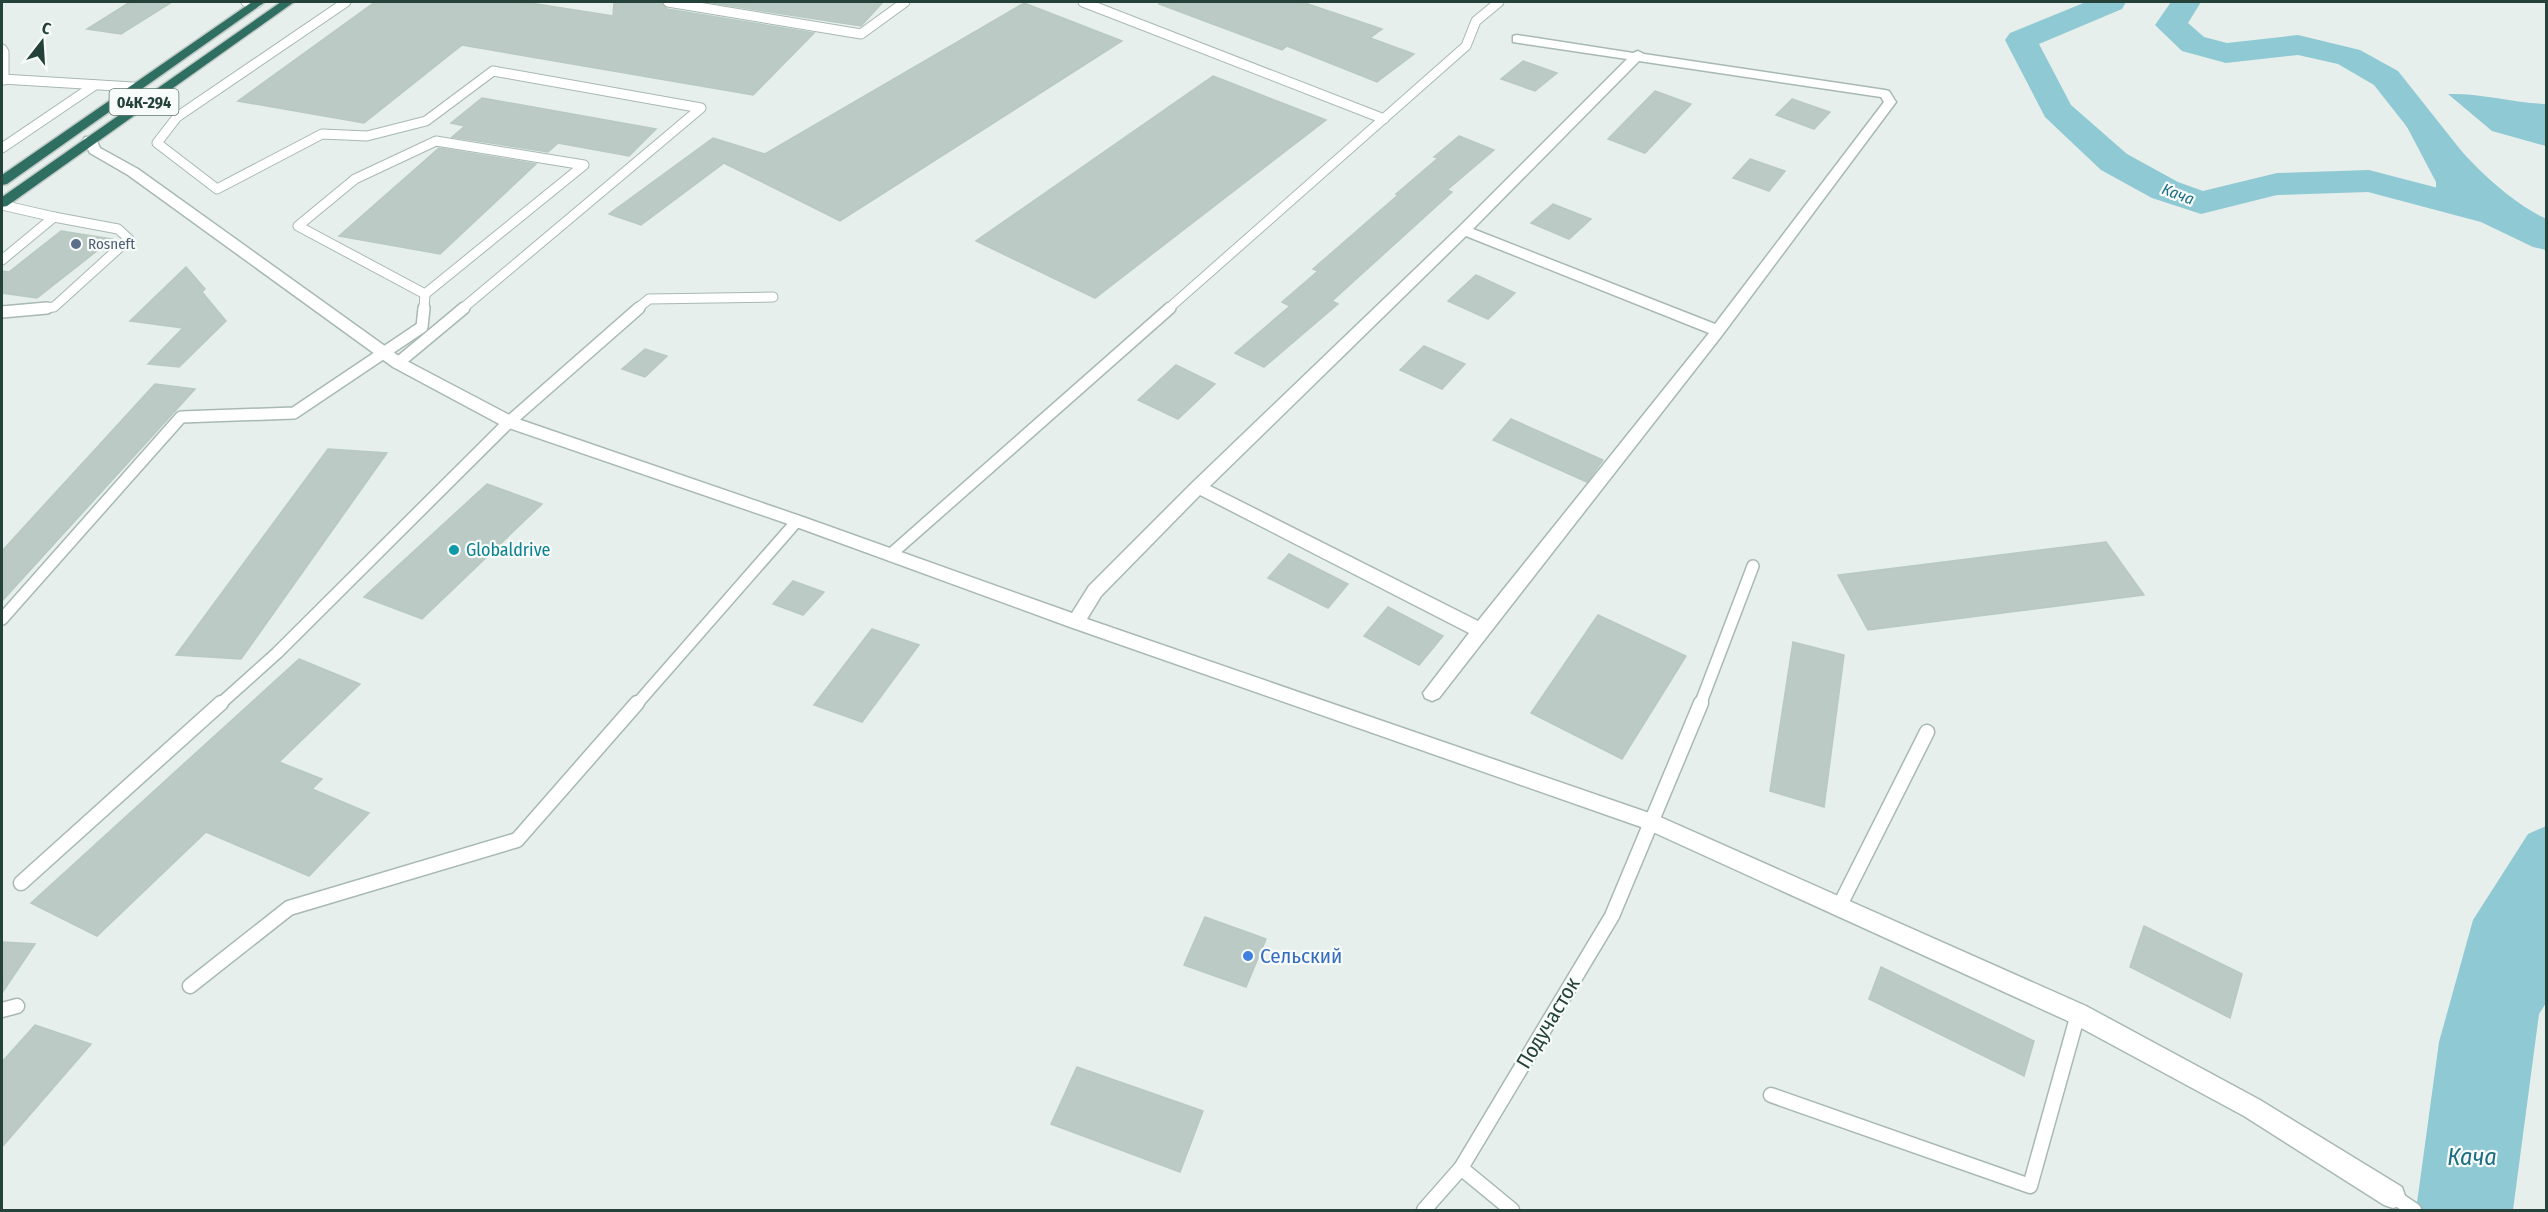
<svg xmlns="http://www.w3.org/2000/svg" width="2548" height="1212" font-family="'Fira Sans Condensed',sans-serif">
<rect width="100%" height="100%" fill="#e6efeb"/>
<g fill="#8ec9d4">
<path d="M2448,94C2481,93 2514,103 2546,104V146L2492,131Z"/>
<path d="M2396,106L2421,107C2461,150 2493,192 2546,219V247L2494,220L2436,203V182Z"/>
<polygon points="2546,826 2546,1003 2539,1014 2513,1210 2416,1210 2439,1042 2473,920 2528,834"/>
</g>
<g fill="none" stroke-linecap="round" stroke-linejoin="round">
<g fill="#8ec9d4" fill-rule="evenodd">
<polygon points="2086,2 2126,2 2122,9 2039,44 2071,105 2127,154 2178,182 2203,191 2277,173 2369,170 2507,206 2546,225 2546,250 2533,247 2481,222 2368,192 2277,195 2201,214 2152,198 2101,170 2045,117 2005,40 2010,33"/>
<polygon points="2171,2 2201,2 2188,23 2204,37 2227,43 2298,35 2360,50 2398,71 2467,158 2461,165 2449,169 2437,165 2374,85 2338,64 2298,55 2226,63 2182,51 2155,25"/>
</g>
</g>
<g fill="#bbcac4" stroke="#b8c9c2" stroke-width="1.5">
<polygon points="130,2 172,2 121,34 87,29"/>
<polygon points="375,2 524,2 613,16 614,2 661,2 667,9 814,33 753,95 462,45 364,123 238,101"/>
<polygon points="706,2 883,2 861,26"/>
<polygon points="1159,2 1302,2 1382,29 1370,38 1414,54 1377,82 1287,46 1282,50 1159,4"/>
<polygon points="1024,3 1122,41 840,221 724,163 641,225 609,214 713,138 765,154"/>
<polygon points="1523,61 1557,73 1535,91 1501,79"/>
<polygon points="1213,76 1326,120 1095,298 976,241"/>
<polygon points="1655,91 1691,104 1645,153 1608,139"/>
<polygon points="482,98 656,129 629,156 558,143 548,152 452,137 465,126 451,123"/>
<polygon points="1792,99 1830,112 1814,129 1776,115"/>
<polygon points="1459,136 1494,150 1447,190 1452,192 1332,301 1338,304 1264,367 1235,353 1290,306 1282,302 1318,271 1313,269 1398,195 1396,194 1438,158 1434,157"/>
<polygon points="439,148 536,164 440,254 339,236"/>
<polygon points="1750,159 1785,171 1769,191 1733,178"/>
<polygon points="1553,204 1591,219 1569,239 1531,223"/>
<polygon points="61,231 112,239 37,298 2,293 2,271 9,272"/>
<polygon points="186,267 205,289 202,292 226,321 179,367 148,364 183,328 130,321"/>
<polygon points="1476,275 1515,293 1488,319 1448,301"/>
<polygon points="1424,346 1465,364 1442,389 1400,370"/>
<polygon points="645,349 667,356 645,377 622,369"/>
<polygon points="1176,365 1215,384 1178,419 1138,400"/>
<polygon points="155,384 195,389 2,601 2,551"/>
<polygon points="1511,419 1603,460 1587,482 1493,440"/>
<polygon points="328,449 387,453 241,659 176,655"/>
<polygon points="487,484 542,504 422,619 364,597"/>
<polygon points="2106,542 2144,595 1868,630 1838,575"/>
<polygon points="1289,554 1348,584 1328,608 1268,578"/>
<polygon points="793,581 824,592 803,615 773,604"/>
<polygon points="1388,607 1443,636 1419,665 1364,636"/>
<polygon points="1598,615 1686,656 1622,759 1531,713"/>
<polygon points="872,629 919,645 862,722 814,705"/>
<polygon points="1793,642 1844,655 1824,807 1770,791"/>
<polygon points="299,659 360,684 279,762 322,779 312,789 369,813 309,876 206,832 97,936 31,903"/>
<polygon points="1205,917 1266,939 1246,987 1184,965"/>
<polygon points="2144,926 2242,974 2230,1018 2130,967"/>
<polygon points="2,942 35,944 2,993"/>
<polygon points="1881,967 2034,1041 2024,1076 1869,999"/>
<polygon points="35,1025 91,1044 2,1147 2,1062"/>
<polygon points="1077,1067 1203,1111 1180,1172 1051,1124"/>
</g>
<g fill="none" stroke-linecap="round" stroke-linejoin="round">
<g stroke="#a8b8b2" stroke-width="11">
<g id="lane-far2">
<polyline points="246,2 257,3"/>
<polyline points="346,2 177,117 157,143 217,189 322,134 367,136 426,121 493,71 701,108 462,309"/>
<polyline points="668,2 861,34 905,2"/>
<polyline points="1083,2 1384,119"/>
<polyline points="2,49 4,52 4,80"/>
<polyline points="2,79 133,87"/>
<polygon points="436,141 584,165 425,294 298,226 355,179"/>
<polyline points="2,148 95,85"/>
<polyline points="2,205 54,217 2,260"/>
<polyline points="31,309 54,307 129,239 118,229 54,217"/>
<polyline points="424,309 425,294"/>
<polyline points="637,309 649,299 773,297"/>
<polyline points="1168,309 1466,46 1476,21 1499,2"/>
</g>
</g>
<g stroke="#a8b8b2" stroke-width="14">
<g id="lane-far1">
<polyline points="2,312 47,308"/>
<polyline points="398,363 464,308"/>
<polyline points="890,555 1170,308"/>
<polyline points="2,619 181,417 294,413 422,327 424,308"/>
<polyline points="219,705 277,653 509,422 639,308"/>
<polyline points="636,705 797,521"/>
<polyline points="1700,705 1753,566"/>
</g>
</g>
<g stroke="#a8b8b2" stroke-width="17">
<g id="lane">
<polyline points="21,883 221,703"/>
<polyline points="1840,905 1927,732"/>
<polyline points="190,986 289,908 517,840 637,703"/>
<polyline points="2,1010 17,1006"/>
<polyline points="1771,1095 2030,1186 2078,1014"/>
<polyline points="1461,1168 1512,1210"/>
<polyline points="2393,1196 2414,1210"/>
<polyline points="1424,1210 1461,1168 1612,916 1701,703"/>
</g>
</g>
<g stroke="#a8b8b2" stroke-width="3">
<path id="street" d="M1517,35L1633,53L1638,51L1644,54L1885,90L1889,91L1896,102L1723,334L1439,698L1432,701L1425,698L1423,693L1469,633L1200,495L1101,596L1087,619L1658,816L2086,1006L2260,1100L2402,1187L2405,1196L2402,1205L2393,1208L2384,1205L2244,1116L2070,1022L1644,828L1070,627L791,525L503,426L393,367L128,175L90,153L83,140L85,137H95L100,148L138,169L403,359L515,418L803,517L1072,613L1089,586L1192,483L1459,227L1627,59L1513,42V36ZM1639,61L1881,97L1884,102L1715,324L1473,229ZM1466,236L1709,333L1478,621L1210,486Z"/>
</g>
<g stroke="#c2cac8" stroke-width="3">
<g id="highway">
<polygon points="252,2 265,2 7,184 2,185 2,175"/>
<polygon points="281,2 294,2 7,206 2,207 2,197"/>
</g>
</g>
<use href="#lane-far2" stroke="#fff" stroke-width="9"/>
<use href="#lane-far1" stroke="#fff" stroke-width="11"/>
<use href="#lane" stroke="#fff" stroke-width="14"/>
<use href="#street" fill="#fff" fill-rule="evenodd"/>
<use href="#highway" fill="#2f6f62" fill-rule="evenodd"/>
</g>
<circle fill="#5c6f8a" stroke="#f7fbf9" stroke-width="2" cx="76" cy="244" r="6"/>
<circle fill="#0f9aa8" stroke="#f7fbf9" stroke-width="2" cx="454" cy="550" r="6"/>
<circle fill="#3f7fe0" stroke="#f7fbf9" stroke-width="2" cx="1248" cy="956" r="6"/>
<g text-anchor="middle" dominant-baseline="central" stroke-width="4.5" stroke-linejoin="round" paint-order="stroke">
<g font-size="15" fill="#4e5e75" stroke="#f7fbf9" text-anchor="start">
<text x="88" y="244">Rosneft</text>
</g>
<rect fill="#f7fbf9" stroke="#637a73" stroke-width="1.5" x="109.5" y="89" width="69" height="26" rx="4.5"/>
<g font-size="16" font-weight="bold" fill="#24423a">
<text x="144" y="102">04К-294</text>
</g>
<g font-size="16" font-style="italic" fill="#1c6f80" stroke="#f7fbf9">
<text transform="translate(2178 194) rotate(21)">Кача</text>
</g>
<g font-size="18" fill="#0d838f" stroke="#f7fbf9" text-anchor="start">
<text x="466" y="550">Globaldrive</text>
</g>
<g font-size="21" fill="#366cbe" stroke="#f7fbf9" text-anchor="start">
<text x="1260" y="956">Сельский</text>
</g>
<g font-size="21" fill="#24423a" stroke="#f7fbf9">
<text transform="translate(1548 1023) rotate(-59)">Подучасток</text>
</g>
<g font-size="24" font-style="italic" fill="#1c6f80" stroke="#f7fbf9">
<text x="2472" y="1157">Кача</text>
</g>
</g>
<rect width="2548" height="1212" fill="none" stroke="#24423a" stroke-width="6"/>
<g transform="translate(42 42) rotate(17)" stroke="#f7fbf9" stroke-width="4.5" paint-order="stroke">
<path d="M0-4.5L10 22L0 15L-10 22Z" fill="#24423a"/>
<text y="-9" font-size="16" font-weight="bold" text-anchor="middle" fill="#24423a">С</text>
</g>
</svg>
